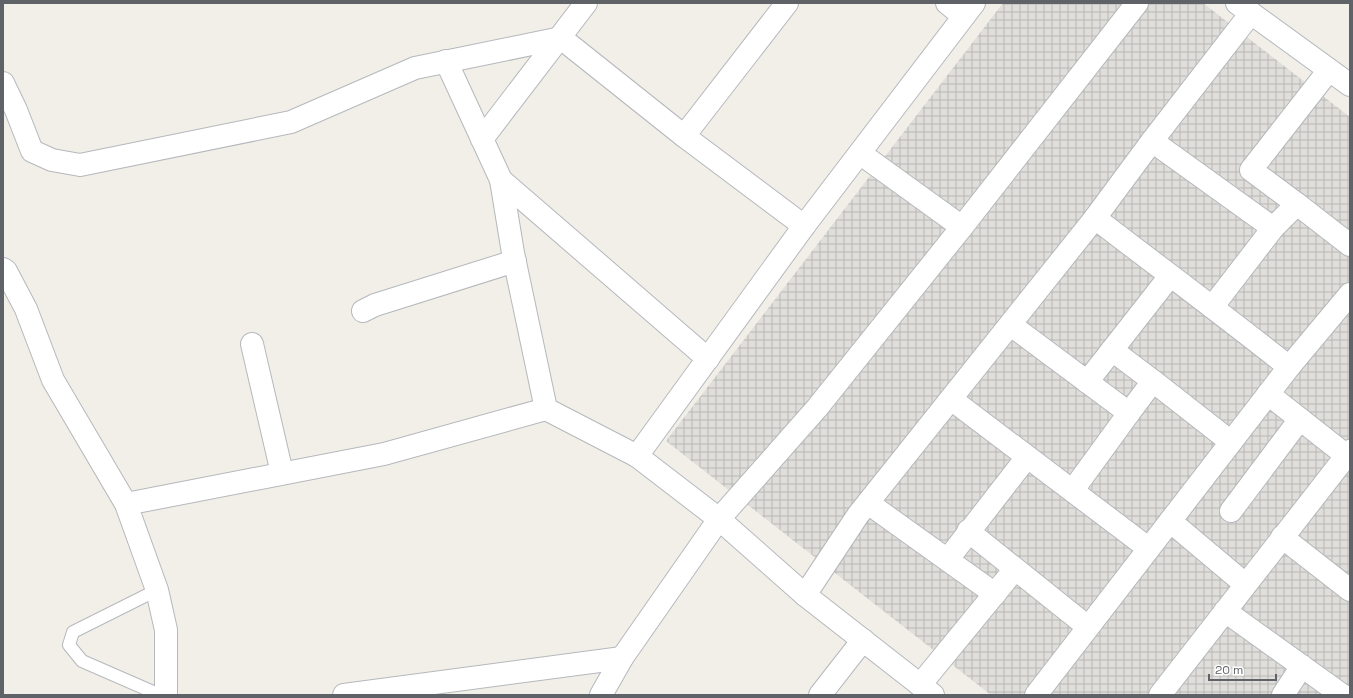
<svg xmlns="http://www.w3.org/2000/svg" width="1353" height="698" font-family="'Space Grotesk',sans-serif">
<defs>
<pattern id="industrial-grid" width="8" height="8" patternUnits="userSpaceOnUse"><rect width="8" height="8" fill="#e0deda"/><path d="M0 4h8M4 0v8" fill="none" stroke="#b9b8b5"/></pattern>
</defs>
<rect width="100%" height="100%" fill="#f1efe8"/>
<polygon fill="url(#industrial-grid)" points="1003,3 1203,3 1350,117 1350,695 991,695 666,441"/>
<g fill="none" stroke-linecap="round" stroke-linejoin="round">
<g stroke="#b5b8bc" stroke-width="14">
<polyline id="service" points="157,590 73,632 69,645 82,661 160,695"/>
</g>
<g stroke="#b5b8bc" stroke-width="24">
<g id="minor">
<polyline points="947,3 963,16"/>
<polyline points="1237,3 1350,85"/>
<polyline points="446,61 501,180 513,253 546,409 637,456"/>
<polyline points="3,83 16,110 32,151 52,160 80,165 291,122 415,68 561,38 684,136 787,3"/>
<polyline points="684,136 804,226"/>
<polyline points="482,139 586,3"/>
<polyline points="1152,141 1273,228 1297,204 1350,245"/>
<polyline points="861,154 962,227"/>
<polyline points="501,180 708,359"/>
<polyline points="1297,204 1251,170 1329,70"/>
<path d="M1095,218C1160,268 1225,316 1289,367"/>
<polyline points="3,269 6,271 26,309 53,380 126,504 157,590 166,630 166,695"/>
<polyline points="1213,306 1273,228"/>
<polyline points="363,311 375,305 515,261"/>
<polyline points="1011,325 1129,413 1153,381 1231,442"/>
<polyline points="252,344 282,473"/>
<polyline points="1112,350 1153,381"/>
<polyline points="1087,382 1170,276"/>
<polyline points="1268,394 1347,456"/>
<polyline points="951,399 1148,548"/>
<polyline points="1073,490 1129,413"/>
<polyline points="868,503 995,594"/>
<polyline points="126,504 384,454 546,409"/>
<polyline points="1231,511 1300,419"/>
<polyline points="1170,521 1245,584"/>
<polyline points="968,531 1088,627"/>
<polyline points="1282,537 1350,590"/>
<polyline points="948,559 1027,457"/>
<polyline points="805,595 858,515 1095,218 1152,141 1251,13"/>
<polyline points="1225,611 1342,695"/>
<polyline points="920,685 1015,569"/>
<polyline points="344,695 622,658"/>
<polyline points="601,695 622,658 719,519 817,408 962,227 1137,3"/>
<polyline points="820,695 863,640"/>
<polyline points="933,695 805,595 719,519 637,456 804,226 974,3"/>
<polyline points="1036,695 1289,367 1350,294"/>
<polyline points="1160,695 1350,451"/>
<polyline points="1283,695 1302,666"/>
</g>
</g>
<use href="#service" stroke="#fff" stroke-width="12"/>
<use href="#minor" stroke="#fff" stroke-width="22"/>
</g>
<rect width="1353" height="698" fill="none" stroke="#5f6368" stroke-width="8"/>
<path d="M1209 674v6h67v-6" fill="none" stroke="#5f6368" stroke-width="2"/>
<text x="1215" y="674" font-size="12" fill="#5f6368" stroke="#ffffff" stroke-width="3" paint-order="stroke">20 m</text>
</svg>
